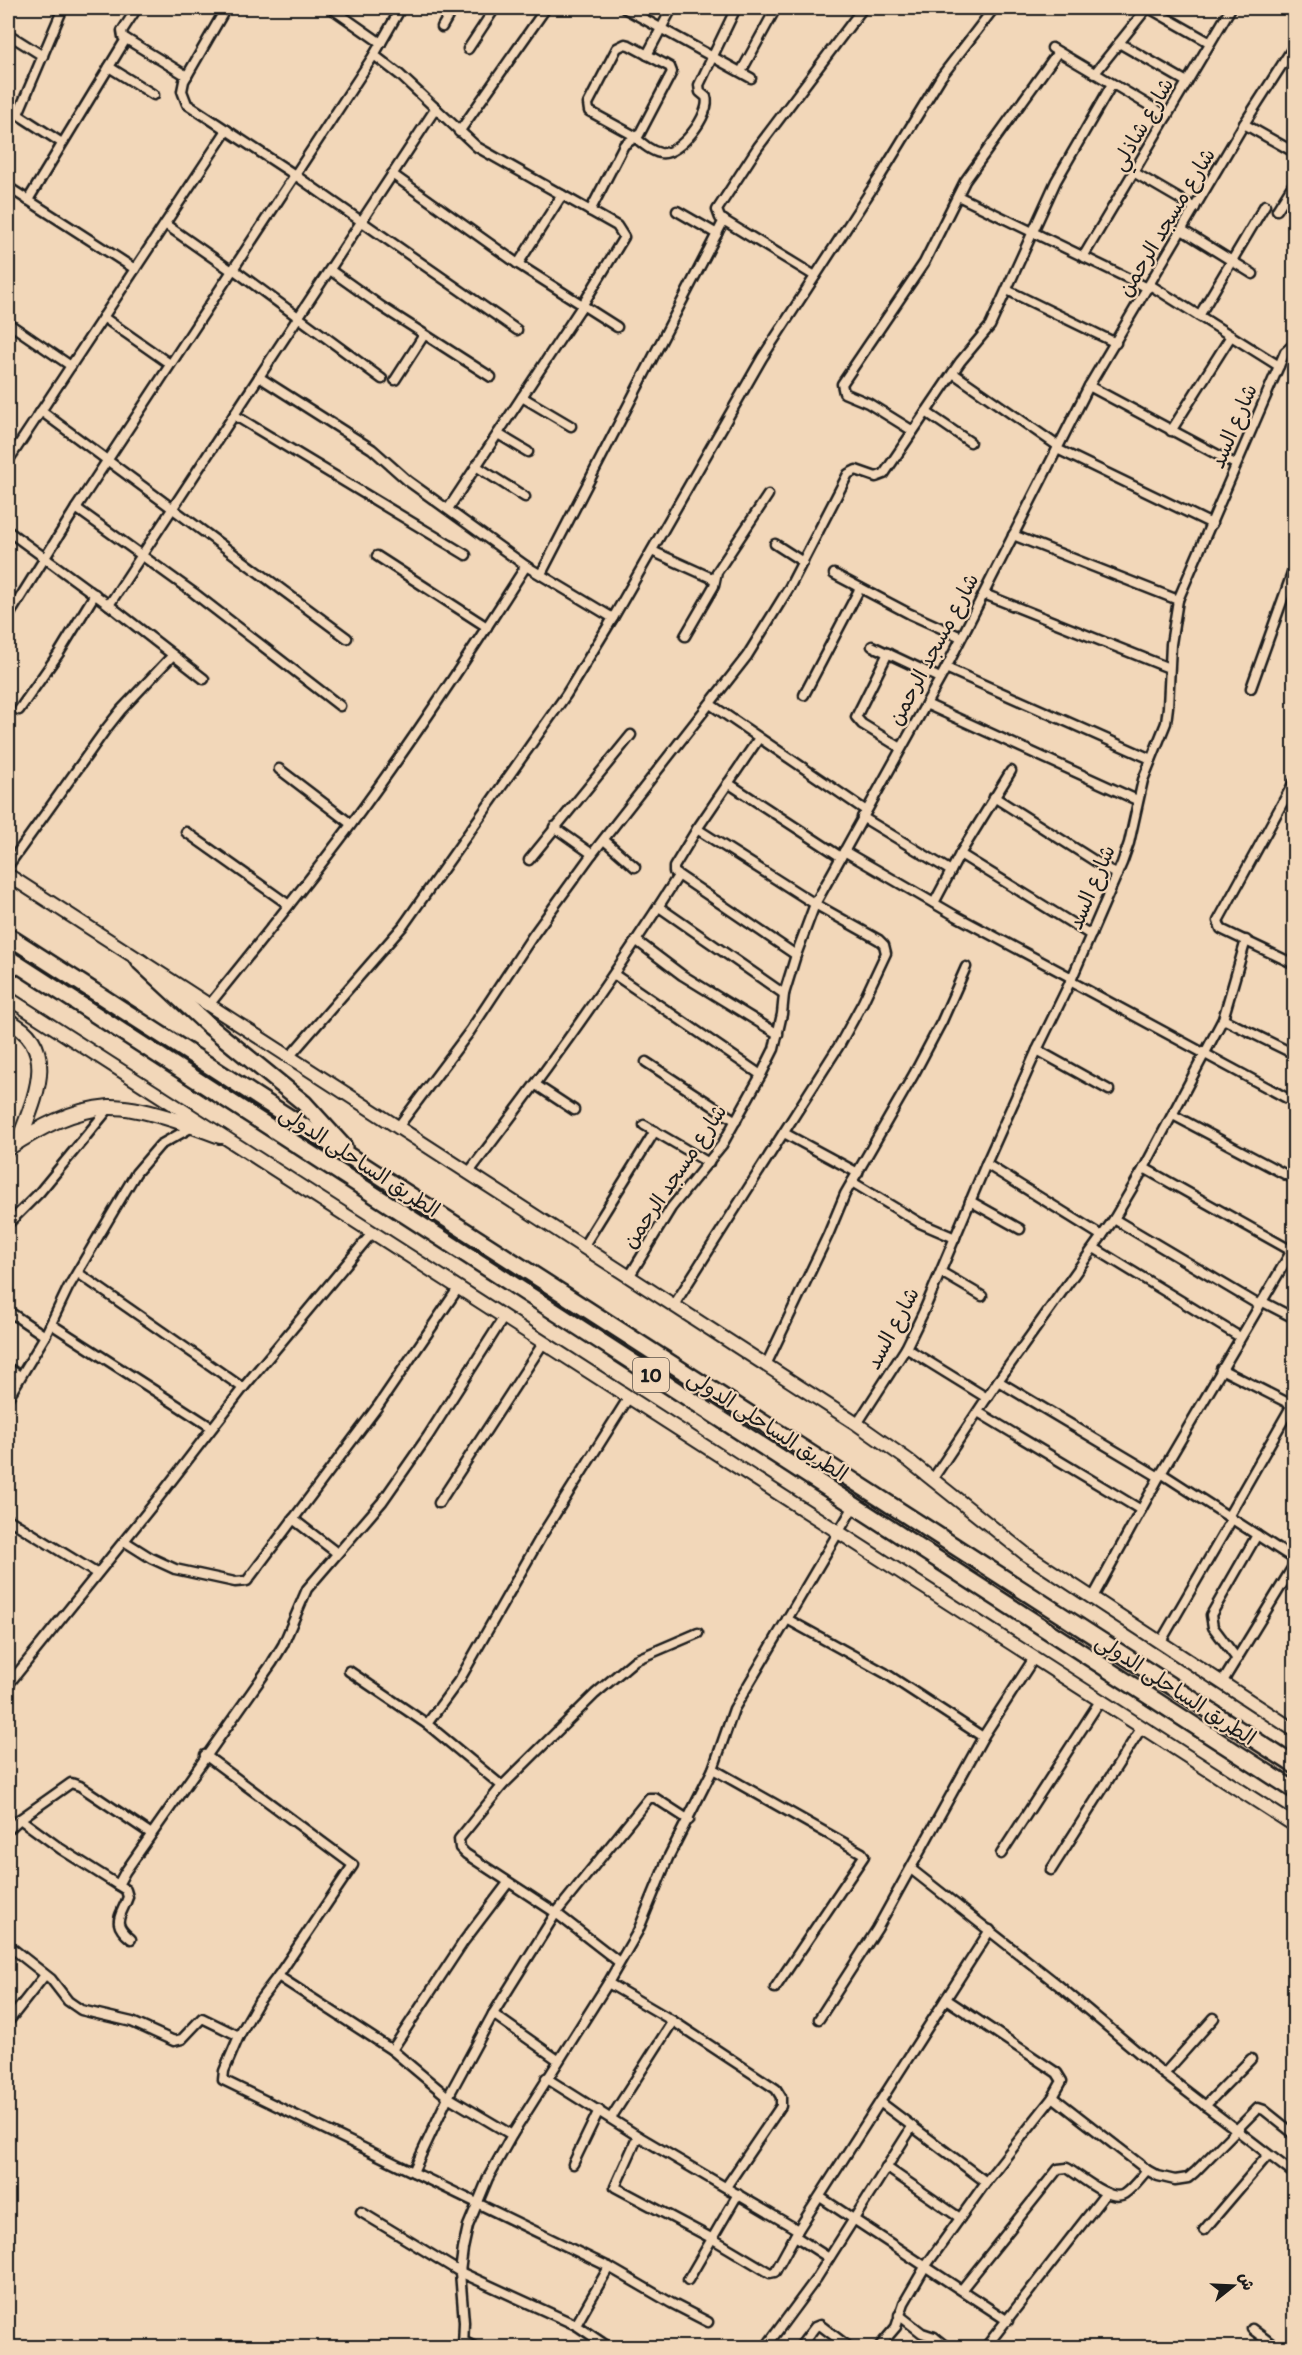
<svg xmlns="http://www.w3.org/2000/svg" width="1302" height="2355" font-family="Itim,'Playpen Sans Arabic',sans-serif">
<rect width="100%" height="100%" fill="#f2d7b9"/>
<filter id="ink" filterUnits="userSpaceOnUse"><feTurbulence type="fractalNoise" baseFrequency=".0167" numOctaves="2"/><feDisplacementMap in="SourceGraphic" scale="12" xChannelSelector="R" yChannelSelector="G"/><feConvolveMatrix kernelMatrix="1 2 1 2 8 2 1 2 1" color-interpolation-filters="sRGB"/></filter>
<g filter="url(#ink)">
<g fill="none" stroke-linecap="round" stroke-linejoin="round">
<g stroke="#1c1c1c" stroke-width="13">
<g id="street">
<polyline points="137,8 122,31 123,37 187,76"/>
<polyline points="226,8 184,81 182,91 187,104 295,175 517,330"/>
<polyline points="331,8 381,43"/>
<polyline points="624,8 751,78"/>
<polyline points="1149,8 1209,42"/>
<polyline points="442,27 453,8"/>
<polyline points="8,34 43,56"/>
<polyline points="1119,43 1187,82"/>
<polyline points="1052,48 1167,116"/>
<polyline points="468,49 495,8"/>
<polyline points="374,55 400,75 477,147 617,226 624,237 582,306 448,509"/>
<polyline points="647,55 672,8"/>
<polyline points="109,67 154,95"/>
<polyline points="741,72 776,8"/>
<polyline points="1095,73 1147,8"/>
<polyline points="8,108 62,143"/>
<polyline points="18,114 63,8"/>
<polyline points="1244,124 1294,152"/>
<polyline points="459,132 546,8"/>
<polyline points="1135,173 1195,208"/>
<polyline points="392,174 518,264 617,327"/>
<polyline points="8,187 135,269"/>
<polyline points="958,196 1148,288"/>
<polyline points="28,200 126,39"/>
<polyline points="1277,210 1294,183"/>
<path d="M590,211L624,145L639,135L672,72L670,67L629,45L625,44L617,48L588,104L589,111L633,135C640,142 650,151 660,153C679,157 712,113 706,97L700,92L699,85L736,8"/>
<polyline points="677,211 717,234"/>
<polyline points="165,224 232,271"/>
<polyline points="1182,230 1253,274"/>
<polyline points="1083,257 1231,8"/>
<polyline points="518,264 562,195"/>
<polyline points="233,269 382,379"/>
<polyline points="330,270 382,307 491,377"/>
<polyline points="815,276 720,218 717,210 758,147 863,8"/>
<polyline points="1150,285 1279,366"/>
<polyline points="1007,290 1116,343"/>
<polyline points="1199,316 1265,205"/>
<polyline points="103,317 170,364"/>
<polyline points="8,323 71,366"/>
<polyline points="953,373 1058,446"/>
<polyline points="259,377 372,449 408,481 526,566 613,618"/>
<polyline points="395,380 424,335"/>
<polyline points="1089,386 1235,464"/>
<polyline points="522,397 571,426"/>
<polyline points="41,411 347,638"/>
<polyline points="926,412 970,442"/>
<polyline points="234,415 466,555"/>
<polyline points="913,431 868,403 844,393 842,384 924,263 965,181 1058,52"/>
<polyline points="1171,431 1231,336"/>
<polyline points="498,434 528,452"/>
<polyline points="1057,449 1212,524"/>
<polyline points="8,461 227,130"/>
<polyline points="476,466 525,497"/>
<polyline points="76,508 194,593 340,706"/>
<polyline points="8,531 109,605 204,679"/>
<polyline points="1013,535 1178,600"/>
<polyline points="775,544 803,562"/>
<polyline points="652,551 714,579"/>
<polyline points="377,556 487,627"/>
<polyline points="541,574 724,220"/>
<polyline points="834,574 910,614 961,637"/>
<polyline points="984,594 1169,668"/>
<polyline points="109,605 436,108"/>
<polyline points="8,617 76,508 374,55 401,8"/>
<polyline points="685,636 714,586 717,572 768,495"/>
<polyline points="872,646 940,678"/>
<polyline points="888,653 856,717 862,724 901,748"/>
<polyline points="946,668 1151,759"/>
<polyline points="1251,688 1294,568"/>
<polyline points="804,695 860,588"/>
<polyline points="710,704 865,810"/>
<polyline points="926,704 1137,800"/>
<polyline points="19,710 59,653 95,594"/>
<polyline points="759,738 697,829 674,867 674,872 796,955"/>
<polyline points="279,769 351,824"/>
<polyline points="1294,782 1218,921 1221,929 1225,931 1294,964"/>
<polyline points="728,783 841,857"/>
<polyline points="994,797 1117,875"/>
<polyline points="862,817 951,871"/>
<polyline points="554,827 592,854"/>
<polyline points="186,832 289,905"/>
<polyline points="604,840 635,867"/>
<polyline points="844,851 956,916 1072,978"/>
<polyline points="960,854 1091,935"/>
<polyline points="529,860 631,735"/>
<polyline points="8,866 106,729 121,710 173,655"/>
<polyline points="934,903 960,854 1011,771"/>
<polyline points="659,907 784,994"/>
<polyline points="637,941 682,975 778,1034"/>
<polyline points="615,975 761,1075"/>
<polyline points="1070,981 1294,1102"/>
<path d="M209,1005C257,946 304,887 350,826C412,742 470,654 526,566"/>
<polyline points="1223,1019 1294,1054"/>
<polyline points="1037,1050 1109,1090"/>
<polyline points="290,1056 403,926 566,695 613,618 762,358 881,175 941,77 994,8"/>
<polyline points="646,1062 736,1121"/>
<polyline points="536,1085 574,1110"/>
<polyline points="1173,1115 1294,1179"/>
<polyline points="644,1125 709,1163"/>
<polyline points="398,1127 470,1031 534,934 592,854 747,656 789,588 848,474 856,470 876,477 884,474 960,362 990,326 1056,181 1112,84"/>
<polyline points="784,1133 858,1173"/>
<polyline points="986,1164 1102,1236"/>
<polyline points="1144,1168 1292,1251"/>
<path d="M469,1172C543,1076 613,979 678,876"/>
<polyline points="852,1182 920,1223 955,1238"/>
<polyline points="970,1201 1020,1229"/>
<polyline points="1114,1219 1259,1305"/>
<polyline points="8,1224 39,1193 110,1107"/>
<polyline points="583,1247 655,1131"/>
<polyline points="1094,1248 1240,1337"/>
<polyline points="941,1272 982,1296"/>
<polyline points="78,1273 243,1388"/>
<polyline points="629,1277 671,1208 722,1145 761,1075 774,1049 782,1014 784,994 796,955 815,904 946,668 1089,386 1244,124 1294,46"/>
<polyline points="1261,1301 1294,1318"/>
<polyline points="674,1305 840,1044 863,1002 886,953 884,945 879,940 815,904 697,829"/>
<polyline points="8,1311 45,1336"/>
<polyline points="51,1324 211,1427"/>
<polyline points="906,1348 987,1398"/>
<polyline points="766,1365 828,1235 845,1194 914,1074 942,1021 966,967"/>
<polyline points="8,1368 20,1376"/>
<polyline points="1221,1369 1294,1406"/>
<polyline points="998,1381 1159,1477"/>
<polyline points="8,1398 45,1336 68,1288 136,1173 160,1145 194,1126"/>
<polyline points="978,1412 1141,1510"/>
<polyline points="857,1424 906,1348 923,1313 986,1164 1037,1050 1072,978 1122,863 1129,843 1143,780 1166,723 1168,707 1171,644 1178,600 1285,352 1294,344"/>
<polyline points="1161,1473 1294,1559"/>
<polyline points="932,1480 998,1381 1114,1219 1144,1168 1223,1019 1246,940"/>
<polyline points="439,1503 544,1342"/>
<polyline points="1228,1517 1292,1405"/>
<polyline points="8,1519 96,1573"/>
<polyline points="293,1519 337,1553"/>
<polyline points="124,1541 151,1558 175,1569 235,1582 247,1581 378,1406 459,1287"/>
<polyline points="1092,1599 1159,1477 1294,1247"/>
<polyline points="787,1619 885,1673 983,1737"/>
<polyline points="1160,1643 1232,1519"/>
<polyline points="1237,1659 1213,1627 1211,1615 1257,1535"/>
<polyline points="349,1671 427,1724 502,1786"/>
<polyline points="1222,1683 1294,1565"/>
<polyline points="8,1685 156,1501 243,1388 373,1232"/>
<polyline points="427,1724 460,1679 542,1535 629,1397"/>
<polyline points="205,1755 353,1865 278,1976 259,2001 239,2036 224,2071 223,2080 609,2267 671,2303 708,2322"/>
<polyline points="713,1769 862,1853 864,1856 775,1988"/>
<polyline points="20,1819 61,1849 118,1885"/>
<polyline points="8,1830 20,1819 71,1783 80,1786 150,1833"/>
<polyline points="1001,1854 1100,1701"/>
<polyline points="911,1869 1057,1984 1164,2074 1294,2174"/>
<polyline points="1051,1870 1142,1727"/>
<path d="M131,1939C110,1922 121,1917 128,1897L126,1890L118,1885L125,1872L272,1663L283,1645L307,1589L382,1502L428,1436L504,1317"/>
<polyline points="8,1945 51,1979 68,2001 81,2010 132,2022 174,2041 182,2039 202,2018 239,2036"/>
<polyline points="619,1962 556,1913 466,1854 460,1848 459,1839 502,1786 595,1694 635,1660 698,1633"/>
<polyline points="278,1976 392,2050 448,2097 512,2135"/>
<polyline points="608,1983 673,2021 776,2089 781,2097 781,2106 726,2187"/>
<polyline points="493,2014 558,2060"/>
<polyline points="819,2019 877,1929 983,1737 1034,1658"/>
<polyline points="8,2022 45,1975"/>
<polyline points="392,2050 464,1941 508,1883"/>
<polyline points="1164,2074 1214,2018"/>
<polyline points="546,2078 638,2136 798,2230"/>
<polyline points="1053,2097 1147,2170 1158,2176 1175,2180 1188,2178 1195,2172 1258,2108 1264,2110 1294,2134"/>
<polyline points="880,2102 986,2182"/>
<polyline points="1205,2106 1251,2059"/>
<polyline points="611,2118 673,2021"/>
<polyline points="638,2136 615,2187 713,2239 770,2273 775,2272 798,2230 990,1930"/>
<polyline points="573,2164 599,2110"/>
<polyline points="886,2167 960,2218"/>
<polyline points="413,2172 448,2097 493,2014 556,1913 649,1798 655,1798 689,1820"/>
<polyline points="820,2197 1008,2321"/>
<polyline points="361,2212 460,2272 576,2325 610,2348"/>
<polyline points="1204,2230 1268,2155"/>
<polyline points="795,2236 829,2258"/>
<polyline points="688,2280 738,2194"/>
<path d="M962,2289L1058,2169L1067,2168C1079,2175 1111,2203 1124,2194C1133,2188 1140,2178 1147,2170"/>
<polyline points="899,2315 922,2333 934,2337 948,2348"/>
<polyline points="576,2325 609,2267"/>
<polyline points="1252,2329 1277,2348"/>
<polyline points="463,2341 477,2348"/>
<polyline points="463,2348 464,2322 460,2272 463,2249 468,2226 488,2178 512,2135 608,1983 638,1931 668,1858 713,1769 734,1709 854,1506"/>
<polyline points="765,2348 816,2279 912,2127"/>
<polyline points="799,2348 815,2327 820,2325 850,2348"/>
<polyline points="878,2348 896,2327 904,2303 925,2267 986,2182 1053,2097 1062,2081 1057,2073 946,1999"/>
<polyline points="926,2348 934,2337"/>
<polyline points="985,2348 1106,2193"/>
</g>
</g>
<g stroke="#1c1c1c" stroke-width="16">
<g id="secondary">
<polyline points="8,875 857,1424 908,1460 1027,1555 1294,1730"/>
<polyline points="8,998 1294,1825"/>
</g>
</g>
<g stroke="#1c1c1c" stroke-width="18">
<g id="primary">
<path d="M8,1021C61,1046 34,1100 19,1140"/>
<path d="M8,1148C39,1128 71,1110 109,1107C140,1106 191,1125 220,1136"/>
</g>
</g>
<g stroke="#1c1c1c" stroke-width="20">
<g id="highway">
<polyline points="8,936 1294,1765"/>
<polyline points="8,958 1294,1790"/>
<polyline points="140,962 208,1025 304,1103 344,1147"/>
</g>
</g>
<use href="#street" stroke="#f2d7b9" stroke-width="8"/>
<use href="#secondary" stroke="#f2d7b9" stroke-width="12"/>
<use href="#primary" stroke="#f2d7b9" stroke-width="14"/>
<use href="#highway" stroke="#f2d7b9" stroke-width="15"/>
</g>
</g>
<g text-anchor="middle" dominant-baseline="central" stroke-width="4.5" stroke-linejoin="round" paint-order="stroke">
<rect fill="#f2d7b9" stroke="#5c544b" stroke-width="1.5" x="633" y="1358" width="36" height="34" rx="4.5"/>
<g font-size="20" font-weight="bold" fill="#1c1c1c">
<text x="651" y="1375">10</text>
</g>
<g font-size="21" fill="#1c1c1c" stroke="#f2d7b9">
<text transform="translate(1142 124) rotate(-60)">شارع شاذلي</text>
<text transform="translate(1166 222) rotate(-59)">شارع مسجد الرحمن</text>
<text transform="translate(1233 426) rotate(-67)">شارع السد</text>
<text transform="translate(933 649) rotate(-62)">شارع مسجد الرحمن</text>
<text transform="translate(1091 887) rotate(-67)">شارع السد</text>
<text transform="translate(360 1161) rotate(33)">الطريق الساحلى الدولى</text>
<text transform="translate(674 1176) rotate(-56)">شارع مسجد الرحمن</text>
<text transform="translate(892 1328) rotate(-62)">شارع السد</text>
<text transform="translate(768 1425) rotate(33)">الطريق الساحلى الدولى</text>
<text transform="translate(1176 1689) rotate(33)">الطريق الساحلى الدولى</text>
</g>
</g>
<rect width="1302" height="2355" fill="none" stroke="#f2d7b9" stroke-width="30"/>
<rect x="15" y="15" width="1272" height="2325" fill="none" stroke="#1c1c1c" stroke-width="2" filter="url(#ink)"/>
<g transform="translate(1233 2286) rotate(72)" stroke="#f2d7b9" stroke-width="4.5" paint-order="stroke">
<path d="M0-4.5L10 22L0 15L-10 22Z" fill="#1c1c1c"/>
<text y="-9" font-size="16" font-weight="bold" text-anchor="middle" fill="#1c1c1c">ش</text>
</g>
</svg>
